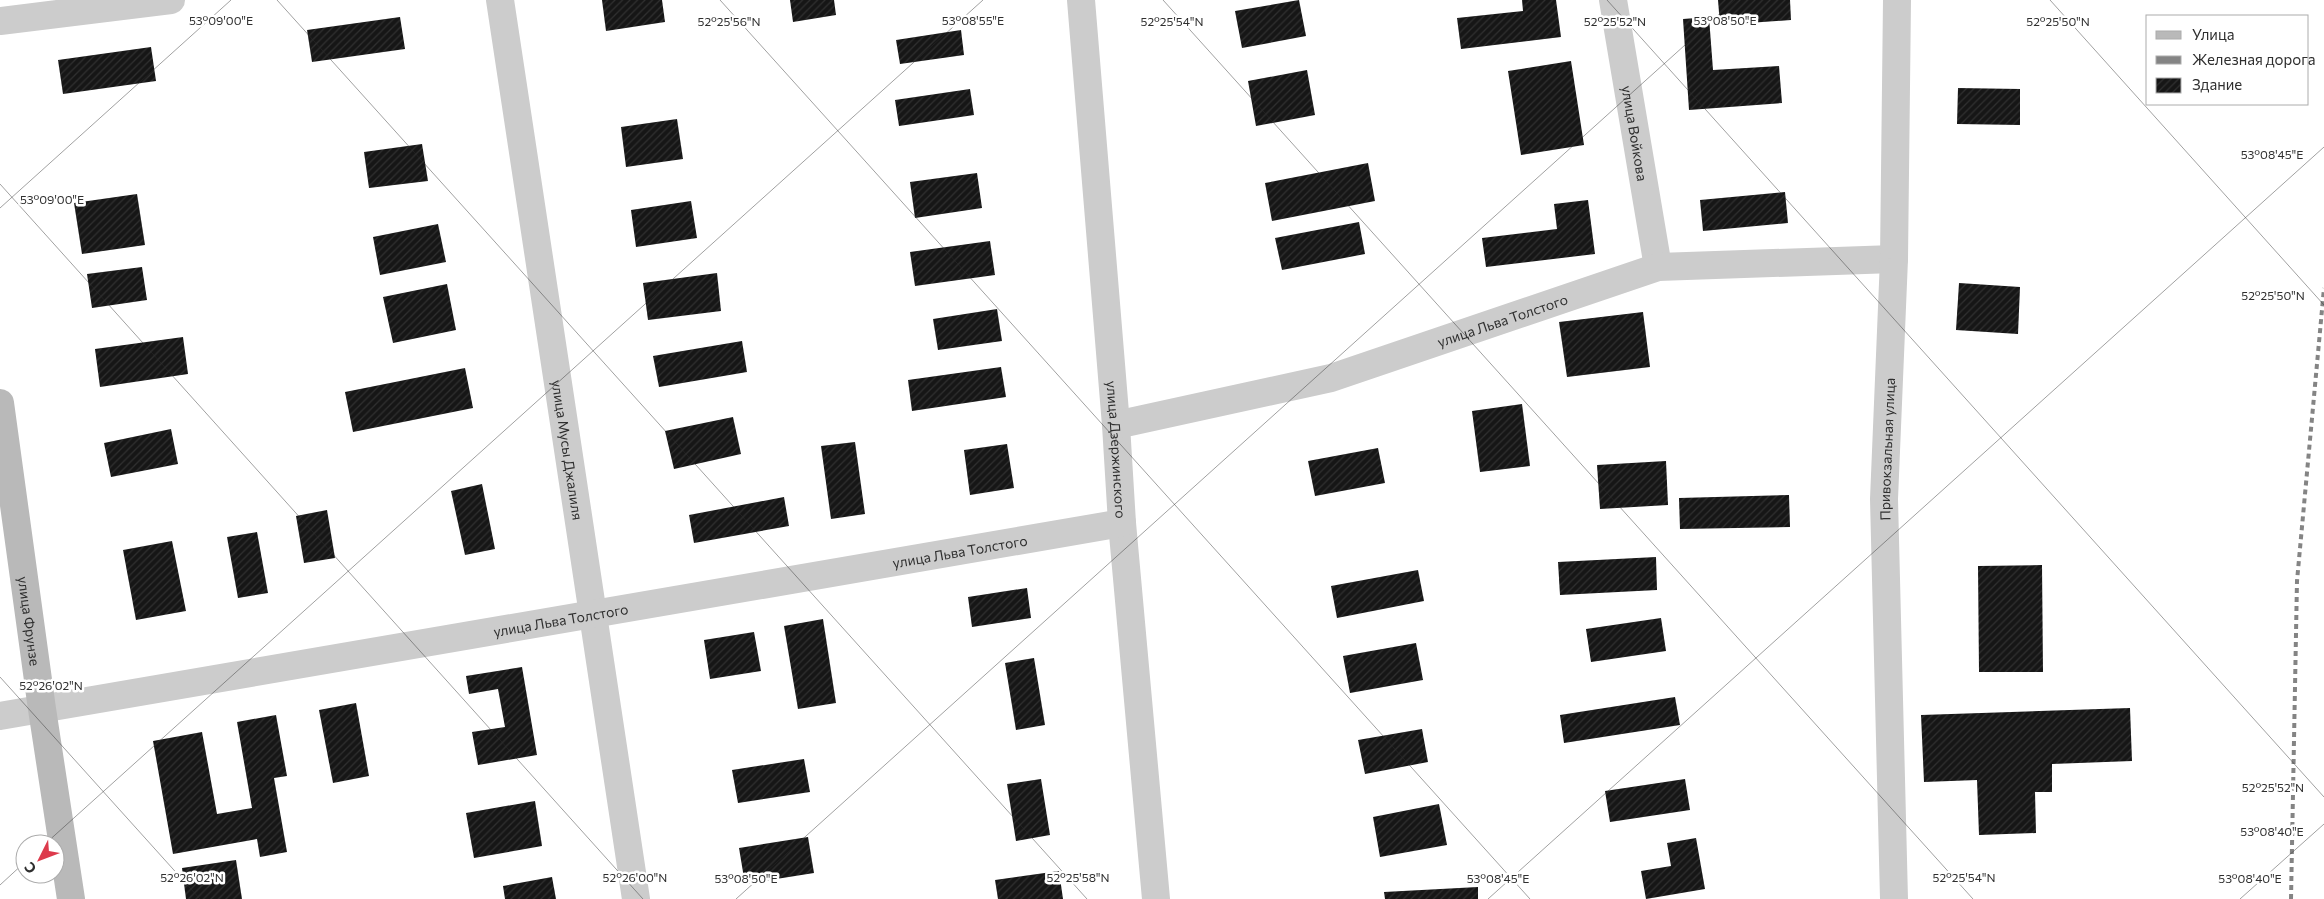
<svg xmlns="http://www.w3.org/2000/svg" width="2324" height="899" font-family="Commissioner,sans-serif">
<defs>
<pattern id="building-hatch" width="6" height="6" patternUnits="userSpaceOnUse" patternTransform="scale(1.25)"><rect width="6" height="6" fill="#161616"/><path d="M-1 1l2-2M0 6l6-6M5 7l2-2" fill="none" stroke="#303030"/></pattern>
</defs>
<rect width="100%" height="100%" fill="#fff"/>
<g fill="url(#building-hatch)">
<polygon points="602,0 662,0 665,22 606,31"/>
<polygon points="790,0 834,0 836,15 793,22"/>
<polygon points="1299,0 1306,36 1242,48 1235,11"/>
<polygon points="1522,0 1556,0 1561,37 1461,49 1457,18 1523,11"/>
<polygon points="1718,0 1790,0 1791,20 1720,25"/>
<polygon points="400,17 405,49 312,62 307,30"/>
<polygon points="1709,17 1713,70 1779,66 1782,103 1689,110 1683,19"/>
<polygon points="961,30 964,55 900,64 896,40"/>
<polygon points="151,47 156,81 63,94 58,60"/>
<polygon points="1571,61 1584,145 1521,155 1508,71"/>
<polygon points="1307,70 1315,115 1256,126 1248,81"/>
<polygon points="1958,88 2020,89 2020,125 1957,124"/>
<polygon points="970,89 974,115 899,126 895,100"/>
<polygon points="677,119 683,159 626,167 621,127"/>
<polygon points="422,144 428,181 369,188 364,152"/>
<polygon points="1368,163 1375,201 1272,221 1265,183"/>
<polygon points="977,173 982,208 915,218 910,182"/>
<polygon points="1785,192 1788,223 1703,231 1700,200"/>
<polygon points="137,194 145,245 82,254 74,203"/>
<polygon points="1588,200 1595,254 1486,267 1482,238 1557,229 1554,204"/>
<polygon points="691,201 697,238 636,247 631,210"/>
<polygon points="1359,222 1365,254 1282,270 1275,238"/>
<polygon points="438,224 446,262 380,275 373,237"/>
<polygon points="990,241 995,275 915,286 910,252"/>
<polygon points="142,267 147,300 92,308 87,274"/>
<polygon points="717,273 721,311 648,320 643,283"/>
<polygon points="1959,283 2020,287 2018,334 1956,330"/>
<polygon points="447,284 456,330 393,343 383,297"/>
<polygon points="997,309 1002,341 938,350 933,319"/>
<polygon points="1643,312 1650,367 1567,377 1559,322"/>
<polygon points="183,337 188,374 100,387 95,349"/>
<polygon points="742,341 747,372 659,387 653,356"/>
<polygon points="1001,367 1006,397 912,411 908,380"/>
<polygon points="465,368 473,408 353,432 345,392"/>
<polygon points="1522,404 1530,466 1480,472 1472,411"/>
<polygon points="733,417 741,454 674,469 665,431"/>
<polygon points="171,429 178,464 111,477 104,443"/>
<polygon points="855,442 865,514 831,519 821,446"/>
<polygon points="1007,444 1014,488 970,495 964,450"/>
<polygon points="1378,448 1385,483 1315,496 1308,461"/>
<polygon points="1666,461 1668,505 1600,509 1597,465"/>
<polygon points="482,484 495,549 465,555 451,491"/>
<polygon points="1789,495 1790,527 1680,529 1679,498"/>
<polygon points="784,497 789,526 694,543 689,515"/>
<polygon points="327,510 335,558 304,563 296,516"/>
<polygon points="257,532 268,593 238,598 227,537"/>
<polygon points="172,541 186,611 136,620 123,550"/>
<polygon points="1656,557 1657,590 1560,595 1558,562"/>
<polygon points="2042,565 2043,672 1979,672 1978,566"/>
<polygon points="1418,570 1424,601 1337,618 1331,586"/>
<polygon points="1027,588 1031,618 972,627 968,597"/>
<polygon points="1661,618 1666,651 1591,662 1586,629"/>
<polygon points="823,619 836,703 798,709 784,626"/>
<polygon points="754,632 761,671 710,679 704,640"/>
<polygon points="1416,643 1423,680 1350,693 1343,656"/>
<polygon points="1034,658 1045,725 1016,730 1005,663"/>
<polygon points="522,667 537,755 478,765 472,732 505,727 498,689 469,694 466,676"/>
<polygon points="1675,697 1680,725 1564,743 1560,715"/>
<polygon points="356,703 369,776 333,783 319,710"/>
<polygon points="2130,708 2132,761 2052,764 2052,792 2035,792 2036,833 1979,835 1977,780 1924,782 1921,715"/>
<polygon points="276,715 287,776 274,778 287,852 260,857 257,839 173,854 153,741 202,732 217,814 252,808 237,722"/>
<polygon points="1422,729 1428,762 1365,774 1358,740"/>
<polygon points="804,759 810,792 738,803 732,770"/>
<polygon points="1041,779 1050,835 1016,841 1007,784"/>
<polygon points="1685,779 1690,810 1610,822 1605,791"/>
<polygon points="535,801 542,846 474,858 466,813"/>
<polygon points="1439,804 1447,845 1380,857 1373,817"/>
<polygon points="808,837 814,873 745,884 739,848"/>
<polygon points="1696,838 1705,889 1646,899 1641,871 1671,866 1667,843"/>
<polygon points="236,860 242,899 186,899 182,868"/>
<polygon points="1059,871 1063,899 998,899 995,880"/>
<polygon points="552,877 556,899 505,899 503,886"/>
<polygon points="1478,887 1478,899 1385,899 1384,892"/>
</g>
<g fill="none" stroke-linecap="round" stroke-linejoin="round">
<g stroke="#ccc" stroke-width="28">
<path id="s1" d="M500,0L636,899"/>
<path id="s2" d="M1081,0L1116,425L1122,523L1156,899"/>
<path id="s3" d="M1613,0L1658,267"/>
<polyline points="0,21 171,0"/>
<path id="s4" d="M1116,425L1331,378L1658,267L1894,259"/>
<path id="s5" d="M0,716L1122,523"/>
<path id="s6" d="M1894,899L1884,499L1894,259L1897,0"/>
</g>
<path stroke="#b9b9b9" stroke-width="28" id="s7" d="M0,403L42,709L71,899"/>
<polyline stroke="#848484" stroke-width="4" stroke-dasharray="5 4" stroke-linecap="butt" points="2291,899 2297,581 2324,288"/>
</g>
<path fill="none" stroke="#2f2f2f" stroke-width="1" stroke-opacity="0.45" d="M277,0L1087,899M720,0L1530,899M1163,0L1973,899M1607,0L2324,797M2050,0L2324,305M0,184L643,899M0,208L231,0M0,677L200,899M45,844L983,0M0,885L25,862M736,899L1735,0M1488,899L2324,147M2240,899L2324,824"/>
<g text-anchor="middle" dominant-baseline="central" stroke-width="5" stroke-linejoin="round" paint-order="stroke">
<g font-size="14" fill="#2f2f2f" stroke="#fff">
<text stroke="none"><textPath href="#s3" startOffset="135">улица Войкова</textPath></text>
<text stroke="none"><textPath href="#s4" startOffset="401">улица Льва Толстого</textPath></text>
<text stroke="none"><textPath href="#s6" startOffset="450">Привокзальная улица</textPath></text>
<text stroke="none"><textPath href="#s1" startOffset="455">улица Мусы Джалиля</textPath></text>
<text stroke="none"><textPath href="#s2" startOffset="451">улица Дзержинского</textPath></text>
<text stroke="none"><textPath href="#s5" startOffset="974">улица Льва Толстого</textPath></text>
<text stroke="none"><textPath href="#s5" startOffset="569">улица Льва Толстого</textPath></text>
<text stroke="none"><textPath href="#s7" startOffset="220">улица Фрунзе</textPath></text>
</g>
</g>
<g font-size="12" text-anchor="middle" fill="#2f2f2f" stroke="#fff" stroke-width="5" stroke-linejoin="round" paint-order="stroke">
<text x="221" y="25">53°09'00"E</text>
<text x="973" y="25">53°08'55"E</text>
<text x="1725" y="25">53°08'50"E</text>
<text x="729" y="26">52°25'56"N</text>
<text x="2058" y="26">52°25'50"N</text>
<text x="1172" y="26">52°25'54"N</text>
<text x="1615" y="26">52°25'52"N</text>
<text x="2272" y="159">53°08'45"E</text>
<text x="52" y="204">53°09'00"E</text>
<text x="2273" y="300">52°25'50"N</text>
<text x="51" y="690">52°26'02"N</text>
<text x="2273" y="792">52°25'52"N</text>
<text x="2272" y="836">53°08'40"E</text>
<text x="192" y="882">52°26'02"N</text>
<text x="635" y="882">52°26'00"N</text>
<text x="1078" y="882">52°25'58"N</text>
<text x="1964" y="882">52°25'54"N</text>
<text x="746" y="883">53°08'50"E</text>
<text x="1498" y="883">53°08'45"E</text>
<text x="2250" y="883">53°08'40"E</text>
</g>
<rect x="2146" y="15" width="162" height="90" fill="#ffffff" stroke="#acacac"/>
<rect x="2156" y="31" width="25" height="8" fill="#b9b9b9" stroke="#acacac"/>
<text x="2192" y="40" font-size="15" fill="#2f2f2f">Улица</text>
<rect x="2156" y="56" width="25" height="8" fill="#848484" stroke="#acacac"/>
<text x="2192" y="65" font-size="15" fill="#2f2f2f">Железная дорога</text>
<rect x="2156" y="78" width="25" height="15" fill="url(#building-hatch)" stroke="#acacac"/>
<text x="2192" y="90" font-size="15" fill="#2f2f2f">Здание</text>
<g transform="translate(40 859) rotate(228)"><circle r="24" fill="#ffffff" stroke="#acacac"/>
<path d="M0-4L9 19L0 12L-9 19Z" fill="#dd3a4c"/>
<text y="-8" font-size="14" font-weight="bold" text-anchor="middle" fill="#2f2f2f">С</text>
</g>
</svg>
